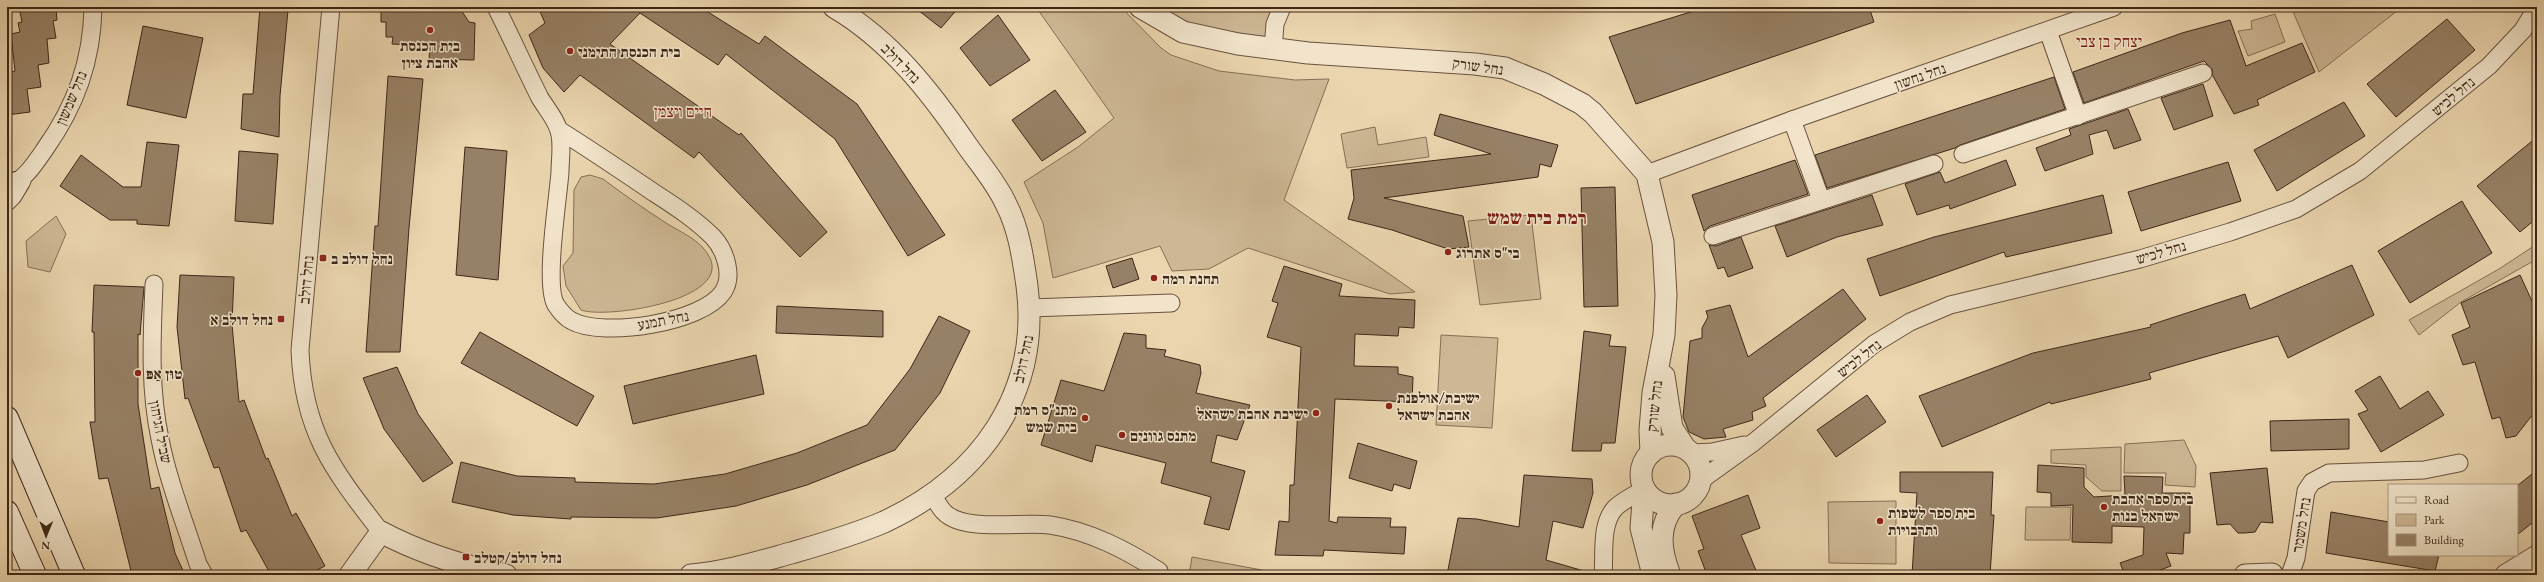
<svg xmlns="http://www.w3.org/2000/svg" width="2544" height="582" font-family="'EB Garamond','Frank Ruhl Libre',serif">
<rect width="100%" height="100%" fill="#ead5ae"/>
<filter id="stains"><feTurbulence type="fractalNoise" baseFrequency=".005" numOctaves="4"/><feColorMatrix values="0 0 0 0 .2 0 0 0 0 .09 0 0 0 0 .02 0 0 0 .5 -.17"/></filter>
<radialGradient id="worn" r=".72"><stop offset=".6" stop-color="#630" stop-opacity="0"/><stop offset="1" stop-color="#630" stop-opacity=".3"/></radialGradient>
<g fill="#cdb794" stroke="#866f56">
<polygon points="1036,7 1121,7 1161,48 1171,55 1219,71 1295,80 1329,79 1284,200 1415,292 1390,294 1248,248 1209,269 1172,271 1160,246 1053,278 1043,223 1024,182 1078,147 1114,118"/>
<polygon points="1159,7 1276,7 1267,39 1187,24"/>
<polygon points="2291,7 2402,7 2319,72"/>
<polygon points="2275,14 2285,42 2248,56 2238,31 2252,29 2251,21"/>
<polygon points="1375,127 1378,145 1426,137 1429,157 1347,168 1341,134"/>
<path d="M590,175L603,179C623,194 643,208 663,221C679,232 701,239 710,258C730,301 605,319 581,310L566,286L563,266L573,253L574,190L581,177Z"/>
<polygon points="1531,215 1541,299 1480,305 1468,221"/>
<polygon points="56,216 66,234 50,272 28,267 26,241"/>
<polygon points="2537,244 2537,259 2461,302 2419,335 2409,320 2499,269"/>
<polygon points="1441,335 1498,338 1492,428 1436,425"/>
<polygon points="2184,440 2196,466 2195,487 2165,485 2166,473 2124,473 2125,444"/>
<polygon points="2121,447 2121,491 2102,491 2086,477 2086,465 2051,463 2051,450"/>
<polygon points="1896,501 1896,564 1829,563 1828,502"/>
<polygon points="2026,507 2071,507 2070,540 2025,540"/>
<polygon points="1192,557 1267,571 1266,575 1189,575"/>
</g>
<g fill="#978166" stroke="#3e2718">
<polygon points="19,7 56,7 57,20 53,21 56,38 47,39 49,63 38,65 41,87 27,89 30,112 7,115 7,73 15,71 11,34 20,32 18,23 22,22"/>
<polygon points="260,7 288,10 280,96 279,137 241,129 243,94 253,94"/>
<polygon points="381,7 459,7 469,22 475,23 474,60 429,59 430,46 392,44 393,37 386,37 386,22 381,22"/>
<polygon points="538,7 700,7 759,44 765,36 857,104 945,235 908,256 835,139 726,54 718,65 640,13 610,44 739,135 741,133 827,232 800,257 699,152 694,158 580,75 564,92 543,68 529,35 545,23"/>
<polygon points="914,7 959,7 941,28"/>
<polygon points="1707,7 1869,7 1874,22 1636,104 1609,37"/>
<polygon points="998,15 1030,60 990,86 960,48"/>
<polygon points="2447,19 2475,50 2396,117 2367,84"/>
<polygon points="2230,20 2246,66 2302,43 2315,72 2257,100 2259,105 2234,114 2213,76 2212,69 2204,61 2084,103 2073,72 2182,33"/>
<polygon points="143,26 203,38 186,118 127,105"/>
<polygon points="388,76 423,79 409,228 400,352 366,352 375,226 378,226"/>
<polygon points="2054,77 2065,109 1960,145 1955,148 1827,188 1815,155"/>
<polygon points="2203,84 2213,116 2174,130 2161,98"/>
<polygon points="1055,90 1086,132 1042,161 1012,120"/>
<polygon points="2344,102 2365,136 2277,191 2254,150"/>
<polygon points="2128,109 2141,140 2114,149 2107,130 2089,135 2093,154 2045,171 2036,148 2071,135 2069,129"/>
<polygon points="1440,114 1558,145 1551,167 1540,164 1538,177 1384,198 1463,216 1469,247 1448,249 1392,230 1348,219 1354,198 1351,170 1491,154 1434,135"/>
<polygon points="2537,137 2537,218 2520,232 2477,186"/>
<polygon points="147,142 179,145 169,226 137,224 137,220 110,220 60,186 81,155 123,187 141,187"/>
<polygon points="465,147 507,151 498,280 456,275"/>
<polygon points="239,151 278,154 273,224 235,221"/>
<polygon points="1795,160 1808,194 1710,226 1704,231 1692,195"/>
<polygon points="2006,160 2016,185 1950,209 1949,205 1917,215 1905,184 1940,172 1945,183"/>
<polygon points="2228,162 2241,201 2141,231 2128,192"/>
<polygon points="1615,187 1618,306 1584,307 1581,188"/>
<polygon points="1872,195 1883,225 1837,237 1787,257 1775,226"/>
<polygon points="2103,195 2112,233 2006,257 2004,252 1880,296 1867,259 1934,237"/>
<polygon points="2462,201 2492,253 2410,303 2378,251"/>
<polygon points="1741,237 1753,268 1728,277 1724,267 1718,269 1709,245 1716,246"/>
<polygon points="1132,258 1139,279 1113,288 1106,266"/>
<polygon points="2352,265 2374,315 2288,358 2278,336 2149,373 2151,379 2051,404 2050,402 1942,447 1919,396 2033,353 2151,327 2150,325 2245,294 2250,309"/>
<polygon points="1284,266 1342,284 1339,296 1415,300 1414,328 1399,327 1398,336 1355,334 1354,366 1398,367 1398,374 1413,377 1412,402 1335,399 1329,521 1337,523 1338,517 1391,518 1390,527 1406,527 1404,554 1324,550 1323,556 1275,555 1279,521 1289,522 1290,485 1294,485 1301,347 1267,337 1278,303 1272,301"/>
<polygon points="180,275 234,277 232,324 239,402 244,400 266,459 268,458 292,516 296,513 325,566 307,575 271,575 246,530 241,532 219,467 214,468 188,398 185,399 177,327"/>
<polygon points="2520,275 2537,312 2537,409 2516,436 2506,438 2500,417 2492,419 2475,362 2463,365 2452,335 2470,327 2461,303"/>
<polygon points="94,285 144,287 140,335 138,334 138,404 151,489 159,487 175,553 185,575 132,575 108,478 99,479 90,422 95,422 94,332 92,332"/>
<polygon points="1843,289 1866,319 1763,398 1766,406 1752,412 1753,420 1723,429 1726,437 1704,439 1689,432 1683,417 1690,341 1702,338 1702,328 1708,317 1706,311 1730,305 1748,357"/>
<polygon points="777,306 883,311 883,337 776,333"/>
<polygon points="939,316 970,331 940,393 895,450 807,485 736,506 657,518 571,517 571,519 513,515 452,502 461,462 517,476 575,478 575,482 654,484 725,474 797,453 867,425 910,369"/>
<polygon points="1584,331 1611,335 1609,346 1626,347 1615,443 1602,443 1601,451 1572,451"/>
<polygon points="480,332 594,396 577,426 461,363"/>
<polygon points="1124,333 1146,335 1146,348 1166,350 1164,356 1200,365 1201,373 1196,393 1250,405 1237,440 1217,435 1211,462 1245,471 1229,530 1204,524 1211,497 1161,483 1166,463 1096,445 1092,462 1041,445 1061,380 1104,391"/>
<polygon points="756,355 764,394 633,424 624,386"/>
<polygon points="397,367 418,414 453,463 423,482 384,429 363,378"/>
<polygon points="2380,376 2400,409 2428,391 2444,415 2381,452 2358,414 2368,410 2355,391"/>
<polygon points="1867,395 1886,422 1836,457 1817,430"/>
<polygon points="2349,419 2349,449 2271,451 2270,421"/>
<polygon points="1358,443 1417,461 1410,489 1394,484 1392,491 1349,478"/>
<polygon points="2038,465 2084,468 2084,487 2094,497 2125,495 2124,476 2163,477 2162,493 2190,493 2190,533 2184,533 2183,554 2166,553 2171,566 2147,575 2125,575 2120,563 2143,555 2144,527 2112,526 2112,543 2072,542 2073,505 2051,506 2051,493 2037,492"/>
<polygon points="2267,468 2273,523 2261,522 2255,532 2245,533 2238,533 2230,524 2217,525 2210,473"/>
<polygon points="2537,470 2537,519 2517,535 2517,486"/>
<polygon points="1900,472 1993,472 1991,515 1994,515 1990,575 1912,575 1917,493 1900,492"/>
<polygon points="1524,475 1592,479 1593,493 1583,528 1553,521 1546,560 1584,571 1583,575 1447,575 1458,518 1477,519 1519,527"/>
<polygon points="1748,495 1760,528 1741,535 1758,575 1707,575 1698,551 1704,549 1692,516"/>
<polygon points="2331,512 2389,522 2389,555 2439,555 2435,571 2326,553"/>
</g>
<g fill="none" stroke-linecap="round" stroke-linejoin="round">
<g stroke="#69523e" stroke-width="19">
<g id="minor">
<path d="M331,7L300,350C303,432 333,470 381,532"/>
<path d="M496,7C511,37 525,68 540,98C546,108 556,119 559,131C563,143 560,159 560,172C558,199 544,286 556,305C560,311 566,318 572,321C603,338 702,323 723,292C734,276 725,250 713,237C695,219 673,205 653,192C622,171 591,150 559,130"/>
<polyline points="2048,31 2078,116"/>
<polyline points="1273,50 1275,24 1282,7"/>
<polyline points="1792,120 1821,200"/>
<polyline points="1963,154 2203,73"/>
<polyline points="1647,174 1792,120 2114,7"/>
<path d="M7,188C25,179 34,165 45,149C76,105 92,61 93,7"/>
<polyline points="7,202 13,196 22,181"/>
<polyline points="1713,236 1934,164"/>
<path d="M154,284C152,336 149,387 160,439C168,481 185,523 198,564L204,575"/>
<polyline points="1030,308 1171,303"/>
<polyline points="1693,453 1712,452 1744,445"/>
<polyline points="1701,480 1754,442 1874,344 1910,322 1950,305 2140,259 2230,232 2296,209 2360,171 2489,66 2523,30 2537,7"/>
<path d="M932,494C936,500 939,507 944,512C964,533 1023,521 1050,525C1090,531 1126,550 1159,571"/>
<path d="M1603,575C1605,554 1600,525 1615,508C1622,501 1635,495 1644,489"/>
<polyline points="2290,575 2296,558 2306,491 2312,482 2329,473 2424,470 2459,463"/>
</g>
</g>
<g stroke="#69523e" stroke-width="23">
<g id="tertiary">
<polyline points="1140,7 1183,32 1238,44 1308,53 1475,64 1505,68 1544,84 1582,104 1593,113 1647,174 1663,242 1666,295 1664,335 1653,393 1650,430 1651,453"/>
<polyline points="1664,376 1672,428 1685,448"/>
<circle cx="1671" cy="475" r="30"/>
<polyline points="1644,489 1641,528 1653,575"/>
<path d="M350,575L381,532C420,553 463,566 506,575"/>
<path d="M691,575C725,572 758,562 791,553C822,544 854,535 884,522C980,477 1041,394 1027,286C1023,258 1019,229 1006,204C996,182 979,163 966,144C930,91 890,40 834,7"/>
<path d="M1670,575C1660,550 1657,525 1676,504"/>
<polyline points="2245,575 2272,574"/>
<polyline points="2506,575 2537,556"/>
</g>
</g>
<g stroke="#3e2718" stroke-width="24">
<g id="secondary">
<polyline points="7,185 17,183"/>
<polyline points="7,418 74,575"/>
<polyline points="7,512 35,575"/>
</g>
</g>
<use href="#minor" stroke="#f1e4ca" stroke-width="17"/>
<use href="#tertiary" stroke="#f1e4ca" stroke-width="21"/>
<use href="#secondary" stroke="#f1e4ca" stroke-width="22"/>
</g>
<g fill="#8f2418" stroke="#f1e4ca" stroke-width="1.5">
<circle cx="430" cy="30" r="4"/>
<circle cx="570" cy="51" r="4"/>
<circle cx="1448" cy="252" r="4"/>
<rect x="319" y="254" width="8" height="8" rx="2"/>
<circle cx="1154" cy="278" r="4"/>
<rect x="277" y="315" width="8" height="8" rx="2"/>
<circle cx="138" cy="373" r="4"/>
<circle cx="1389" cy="406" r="4"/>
<circle cx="1316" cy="413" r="4"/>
<circle cx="1085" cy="418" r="4"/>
<circle cx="1122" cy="435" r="4"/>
<circle cx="2104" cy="507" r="4"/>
<circle cx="1880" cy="521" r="4"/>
<rect x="462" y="553" width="8" height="8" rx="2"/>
</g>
<g text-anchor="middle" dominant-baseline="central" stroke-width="3" stroke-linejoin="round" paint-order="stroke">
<g font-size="15" font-weight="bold" fill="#3e2718" stroke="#f1e4ca" text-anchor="start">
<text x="430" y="45" text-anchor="middle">בית הכנסת<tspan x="430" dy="17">אהבת ציון</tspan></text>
<text x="578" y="51">בית הכנסת התימני</text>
<text x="1456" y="252">בי"ס אתרוג</text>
<text x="331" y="258">נחל דולב ב</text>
<text x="1162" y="278">תחנת רמה</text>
<text x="273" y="319" text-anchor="end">נחל דולב א</text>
<text x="146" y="373">טוּן אַפּ</text>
<text x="1397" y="397">ישיבת/אולפנת<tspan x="1397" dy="17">אהבת ישראל</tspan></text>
<text x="1077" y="409" text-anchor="end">מתנ"ס רמת<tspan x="1077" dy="17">בית שמש</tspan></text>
<text x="1308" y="413" text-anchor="end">ישיבת אהבת ישראל</text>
<text x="1130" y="435">מתנס גוונים</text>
<text x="2112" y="498">בית ספר אהבת<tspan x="2112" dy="17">ישראל בנות</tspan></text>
<text x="1888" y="512">בית ספר לשפות<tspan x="1888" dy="17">ותרבויות</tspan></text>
<text x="474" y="557">נחל דולב/קטלב</text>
</g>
<g font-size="15" fill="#3e2718" stroke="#f1e4ca">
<text transform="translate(901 63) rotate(46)">נחל דולב</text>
<text transform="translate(1478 66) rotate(8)">נחל שורק</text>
<text transform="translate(1920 76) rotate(-19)">נחל נחשון</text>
<text transform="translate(2453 96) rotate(-40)">נחל לכיש</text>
<text transform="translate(71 98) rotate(-67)">נחל שמשון</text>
<text transform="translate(2161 252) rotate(-16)">נחל לכיש</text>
<text transform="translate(306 280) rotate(-85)">נחל דולב</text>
<text transform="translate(663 320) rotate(-11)">נחל תמנע</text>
<text transform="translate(1859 358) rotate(-38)">נחל לכיש</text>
<text transform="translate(1023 359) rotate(-78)">נחל דולב</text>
<text transform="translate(1654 406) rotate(-84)">נחל שורק</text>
<text transform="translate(161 432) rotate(79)">שביל הגיחון</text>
<text transform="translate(2301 525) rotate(-81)">נחל משמר</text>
</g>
<g font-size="16" fill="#7a1f14" stroke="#f1e4ca">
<text x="2109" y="41">יצחק בן צבי</text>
<text x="683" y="111">חיים ויצמן</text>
</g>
<g font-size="19" font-weight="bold" fill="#7a1f14" stroke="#f1e4ca">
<text x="1537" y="217">רמת בית שמש</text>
</g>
</g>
<rect width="2544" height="582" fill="none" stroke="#ead5ae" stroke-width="24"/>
<rect x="8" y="8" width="2528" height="566" fill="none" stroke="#3e2718" stroke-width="2"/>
<rect x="12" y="12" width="2520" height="558" fill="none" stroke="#3e2718"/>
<rect x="2388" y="484" width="130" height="72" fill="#f1e4ca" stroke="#a99883"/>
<rect x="2396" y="497" width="20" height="6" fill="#f1e4ca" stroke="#a99883"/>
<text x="2424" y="504" font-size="12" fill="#3e2718">Road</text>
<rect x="2396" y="514" width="20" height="12" fill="#cdb794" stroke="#a99883"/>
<text x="2424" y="524" font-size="12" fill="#3e2718">Park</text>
<rect x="2396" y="534" width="20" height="12" fill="#978166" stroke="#a99883"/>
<text x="2424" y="544" font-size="12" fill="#3e2718">Building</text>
<g transform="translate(46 536) rotate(181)" stroke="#f1e4ca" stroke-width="3" paint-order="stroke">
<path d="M0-3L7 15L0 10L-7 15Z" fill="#3e2718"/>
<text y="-6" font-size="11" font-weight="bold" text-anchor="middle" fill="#3e2718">N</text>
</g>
<rect width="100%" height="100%" filter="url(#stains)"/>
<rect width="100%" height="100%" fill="url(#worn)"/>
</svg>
